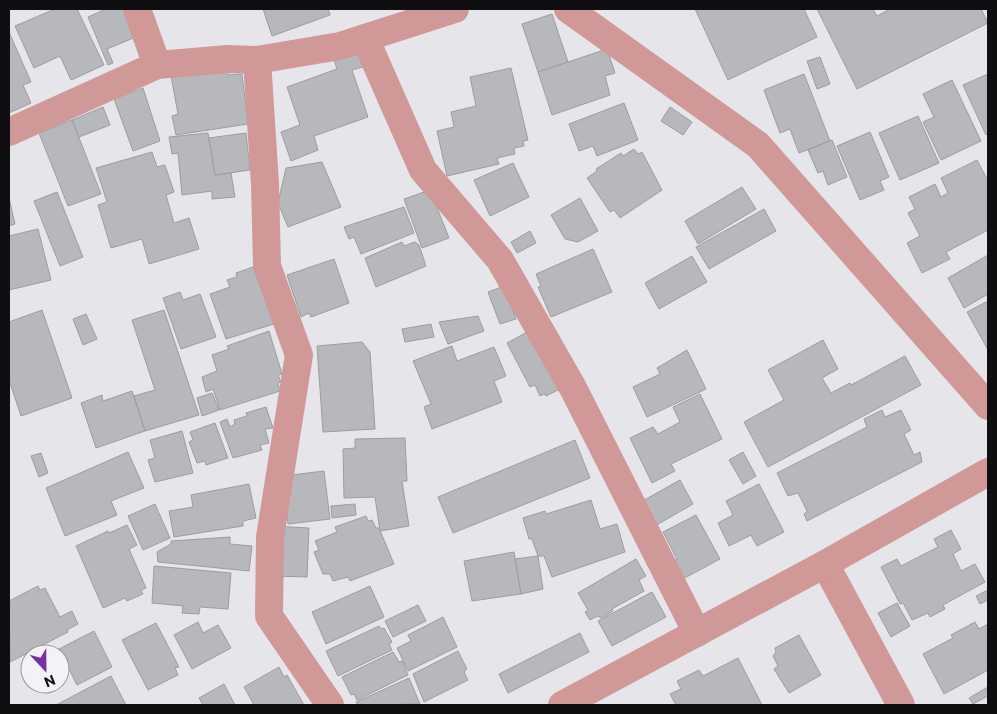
<svg xmlns="http://www.w3.org/2000/svg" width="997" height="714" font-family="Commissioner,sans-serif">
<rect width="100%" height="100%" fill="#e6e6ea"/>
<g fill="#b7b8bc" stroke="#9d9da1">
<polygon points="55,9 77,9 104,65 71,80 60,56 34,68 15,26"/>
<polygon points="106,9 124,9 136,37 107,49 113,63 108,65 88,17"/>
<polygon points="263,9 328,9 330,15 272,36"/>
<polygon points="695,9 804,9 817,37 728,80"/>
<polygon points="817,9 873,9 877,16 890,9 981,9 988,23 857,89"/>
<polygon points="552,14 568,62 538,72 522,24"/>
<polygon points="9,32 31,82 23,85 31,103 9,113"/>
<polygon points="356,48 363,67 352,70 368,117 314,136 318,150 291,161 281,132 300,125 287,87 337,69 332,54"/>
<polygon points="607,49 615,73 605,76 610,95 552,115 538,72"/>
<polygon points="820,57 830,84 817,89 807,61"/>
<polygon points="226,67 228,75 242,74 248,124 176,135 172,116 178,114 171,76"/>
<polygon points="511,68 528,140 523,141 524,146 514,148 515,154 497,158 499,164 447,176 437,131 454,127 451,112 476,106 470,77"/>
<polygon points="804,74 830,141 799,153 790,129 780,133 764,90"/>
<polygon points="988,74 988,133 986,135 963,85"/>
<polygon points="952,80 981,141 941,160 923,122 934,117 923,94"/>
<polygon points="143,88 160,141 133,151 114,99"/>
<polygon points="624,103 638,140 597,156 593,146 579,151 569,124"/>
<polygon points="103,107 110,125 79,137 72,120"/>
<polygon points="670,107 692,122 683,135 661,121"/>
<polygon points="918,116 939,163 900,180 879,133"/>
<polygon points="72,120 101,194 68,206 39,133"/>
<polygon points="870,132 889,177 880,181 884,190 860,200 837,146"/>
<polygon points="208,133 215,175 231,173 235,197 212,199 212,191 182,195 178,153 172,154 169,137"/>
<polygon points="246,133 250,170 215,175 209,138"/>
<polygon points="832,140 847,177 828,185 823,171 818,173 808,150"/>
<polygon points="634,149 638,154 642,152 662,190 620,218 614,210 610,212 587,178 597,171 596,169 621,153 623,156"/>
<polygon points="152,152 157,167 165,165 174,192 166,195 174,223 189,218 199,249 149,264 142,239 111,248 98,205 107,202 96,168"/>
<polygon points="977,160 988,181 988,230 946,252 950,259 922,273 907,243 920,236 908,213 915,209 909,197 935,184 941,197 948,193 941,178"/>
<polygon points="322,162 341,207 288,227 278,203 286,168"/>
<polygon points="513,163 529,197 490,216 474,180"/>
<polygon points="742,187 756,209 698,244 685,221"/>
<polygon points="427,191 434,200 449,238 422,248 404,199"/>
<polygon points="57,192 83,257 60,266 34,201"/>
<polygon points="9,198 15,224 9,226"/>
<polygon points="580,198 598,231 578,242 565,239 551,215"/>
<polygon points="404,207 414,233 361,254 354,237 349,239 344,227"/>
<polygon points="764,209 776,231 709,269 696,247"/>
<polygon points="38,229 51,280 9,290 9,236"/>
<polygon points="530,231 536,243 517,253 511,242"/>
<polygon points="402,242 404,246 415,242 419,245 426,266 376,287 365,258"/>
<polygon points="593,249 612,292 551,317 538,287 541,286 536,274"/>
<polygon points="988,255 988,294 964,308 948,278"/>
<polygon points="692,256 707,282 659,309 645,283"/>
<polygon points="334,259 349,303 311,317 309,313 301,317 287,275"/>
<polygon points="253,267 277,323 226,339 210,294 230,287 227,280 237,277 236,273"/>
<polygon points="504,286 516,319 500,324 488,292"/>
<polygon points="180,292 183,300 200,294 216,337 181,349 163,298"/>
<polygon points="988,301 988,350 967,312"/>
<polygon points="42,310 72,398 21,416 9,380 9,322"/>
<polygon points="164,310 199,415 145,431 134,396 155,390 132,320"/>
<polygon points="86,314 97,339 83,345 73,319"/>
<polygon points="478,316 484,331 448,344 439,322"/>
<polygon points="431,324 434,337 405,342 402,329"/>
<polygon points="269,331 282,374 278,375 281,382 278,383 280,391 220,410 213,389 206,392 202,377 217,371 212,355 229,349 227,346"/>
<polygon points="529,331 560,389 546,396 544,394 540,396 535,385 530,387 507,343"/>
<polygon points="823,340 838,369 822,378 831,393 850,383 851,385 905,356 921,385 768,467 744,422 784,400 768,370"/>
<polygon points="362,342 370,352 375,429 323,432 317,346"/>
<polygon points="452,346 457,361 494,347 506,376 494,381 502,402 432,429 424,407 431,404 413,361"/>
<polygon points="687,350 706,389 647,417 633,387 660,374 657,368"/>
<polygon points="132,391 145,431 96,448 81,403 102,395 103,401"/>
<polygon points="212,393 219,410 202,416 197,398"/>
<polygon points="700,394 722,439 671,464 675,471 652,483 630,438 653,427 658,434 680,422 673,407"/>
<polygon points="266,407 273,428 265,429 269,443 260,445 262,450 233,458 220,422 227,419 230,427 235,424 234,420 247,416 246,413"/>
<polygon points="882,410 885,417 901,410 911,430 904,434 914,455 920,452 922,462 807,521 804,514 807,511 798,493 788,496 777,473 867,427 864,419"/>
<polygon points="215,423 228,458 206,465 205,461 197,463 189,442 193,440 190,432"/>
<polygon points="182,431 193,473 155,482 148,460 155,458 150,440"/>
<polygon points="405,438 407,481 402,481 409,526 380,531 375,497 344,498 343,449 355,448 355,439"/>
<polygon points="575,440 590,478 453,533 438,497"/>
<polygon points="128,452 144,488 111,501 117,515 65,536 46,488"/>
<polygon points="743,452 756,476 743,484 729,460"/>
<polygon points="41,453 48,473 39,477 31,456"/>
<polygon points="324,471 330,519 288,524 283,476"/>
<polygon points="680,480 693,504 653,527 639,503"/>
<polygon points="249,484 256,518 243,521 243,526 174,537 169,511 193,507 191,495"/>
<polygon points="759,484 784,532 757,546 751,535 729,546 718,523 733,515 726,501"/>
<polygon points="591,500 600,529 617,524 625,552 552,577 544,556 538,556 532,539 529,539 523,518 545,511 546,514"/>
<polygon points="155,504 170,538 143,550 128,516"/>
<polygon points="355,504 356,515 332,518 331,506"/>
<polygon points="696,515 720,559 681,580 672,563 677,559 663,532"/>
<polygon points="366,516 368,521 372,520 376,528 379,528 394,564 350,581 348,577 333,581 330,574 323,574 314,552 319,550 315,541 337,532 335,527"/>
<polygon points="127,525 137,545 129,549 146,588 141,590 143,594 127,601 125,598 103,608 76,546 108,531 109,533"/>
<polygon points="274,526 309,528 307,577 272,576"/>
<polygon points="951,530 961,549 953,554 961,571 975,564 985,582 943,605 945,609 930,617 928,613 912,620 903,603 900,604 881,567 897,559 901,566 938,547 934,539"/>
<polygon points="230,537 230,544 252,546 249,571 158,562 157,552 171,544 171,541"/>
<polygon points="514,552 521,594 472,601 464,561"/>
<polygon points="538,556 543,589 521,594 515,559"/>
<polygon points="636,559 646,576 639,580 644,591 612,609 613,611 601,618 598,616 590,620 585,612 588,610 578,593"/>
<polygon points="154,566 231,573 228,609 200,607 199,614 182,613 183,606 152,603"/>
<polygon points="38,586 40,590 45,588 60,617 72,611 78,624 67,630 68,632 10,662 9,601"/>
<polygon points="370,586 384,617 326,644 312,612"/>
<polygon points="988,590 988,600 980,604 976,596"/>
<polygon points="652,592 666,617 612,646 598,621"/>
<polygon points="897,603 910,626 891,637 878,613"/>
<polygon points="418,605 426,621 393,637 385,621"/>
<polygon points="443,617 457,647 408,671 397,648 411,641 408,635"/>
<polygon points="198,622 203,633 218,625 231,648 192,669 174,635"/>
<polygon points="975,622 979,629 988,624 988,670 944,694 923,654 953,638 951,635"/>
<polygon points="156,623 179,667 175,668 178,675 148,690 122,640"/>
<polygon points="379,626 381,629 384,628 392,642 389,644 392,650 338,676 326,651"/>
<polygon points="94,631 112,667 77,685 59,649"/>
<polygon points="580,633 589,652 508,693 499,674"/>
<polygon points="799,635 821,675 789,693 774,669 778,666 773,656 776,652 775,648"/>
<polygon points="458,651 467,669 464,672 468,680 424,702 413,674"/>
<polygon points="393,652 399,662 402,661 408,675 357,700 354,694 351,695 342,677"/>
<polygon points="738,658 762,705 676,705 670,694 681,689 677,681 699,670 703,676"/>
<polygon points="279,667 284,677 287,675 304,705 254,705 244,687"/>
<polygon points="111,676 126,705 56,705"/>
<polygon points="409,678 420,704 358,705 356,702"/>
<polygon points="224,684 235,705 203,705 199,698"/>
<polygon points="988,687 988,696 973,704 969,698"/>
</g>
<g fill="none" stroke-linecap="round" stroke-linejoin="round">
<g stroke="#d09998" stroke-width="28">
<polyline points="137,9 157,65"/>
<polyline points="568,9 758,145 988,406"/>
<polyline points="365,38 423,170 500,260 573,388 697,633"/>
<polyline points="257,60 265,184 267,266 299,355 270,537 269,616 330,705"/>
<polyline points="9,132 157,65 228,59 257,60 340,46 455,9"/>
<polyline points="825,564 901,705"/>
<polyline points="562,705 825,564 988,472"/>
</g>
</g>
<rect width="997" height="714" fill="none" stroke="#0f0f11" stroke-width="20"/>
<g transform="translate(45 669) rotate(158)"><circle r="24" fill="#f3f3f7" stroke="#98989b"/>
<path d="M0-4L9 19L0 12L-9 19Z" fill="#7830a3"/>
<text y="-8" font-size="14" font-weight="bold" text-anchor="middle" fill="#0f0f11">N</text>
</g>
</svg>
